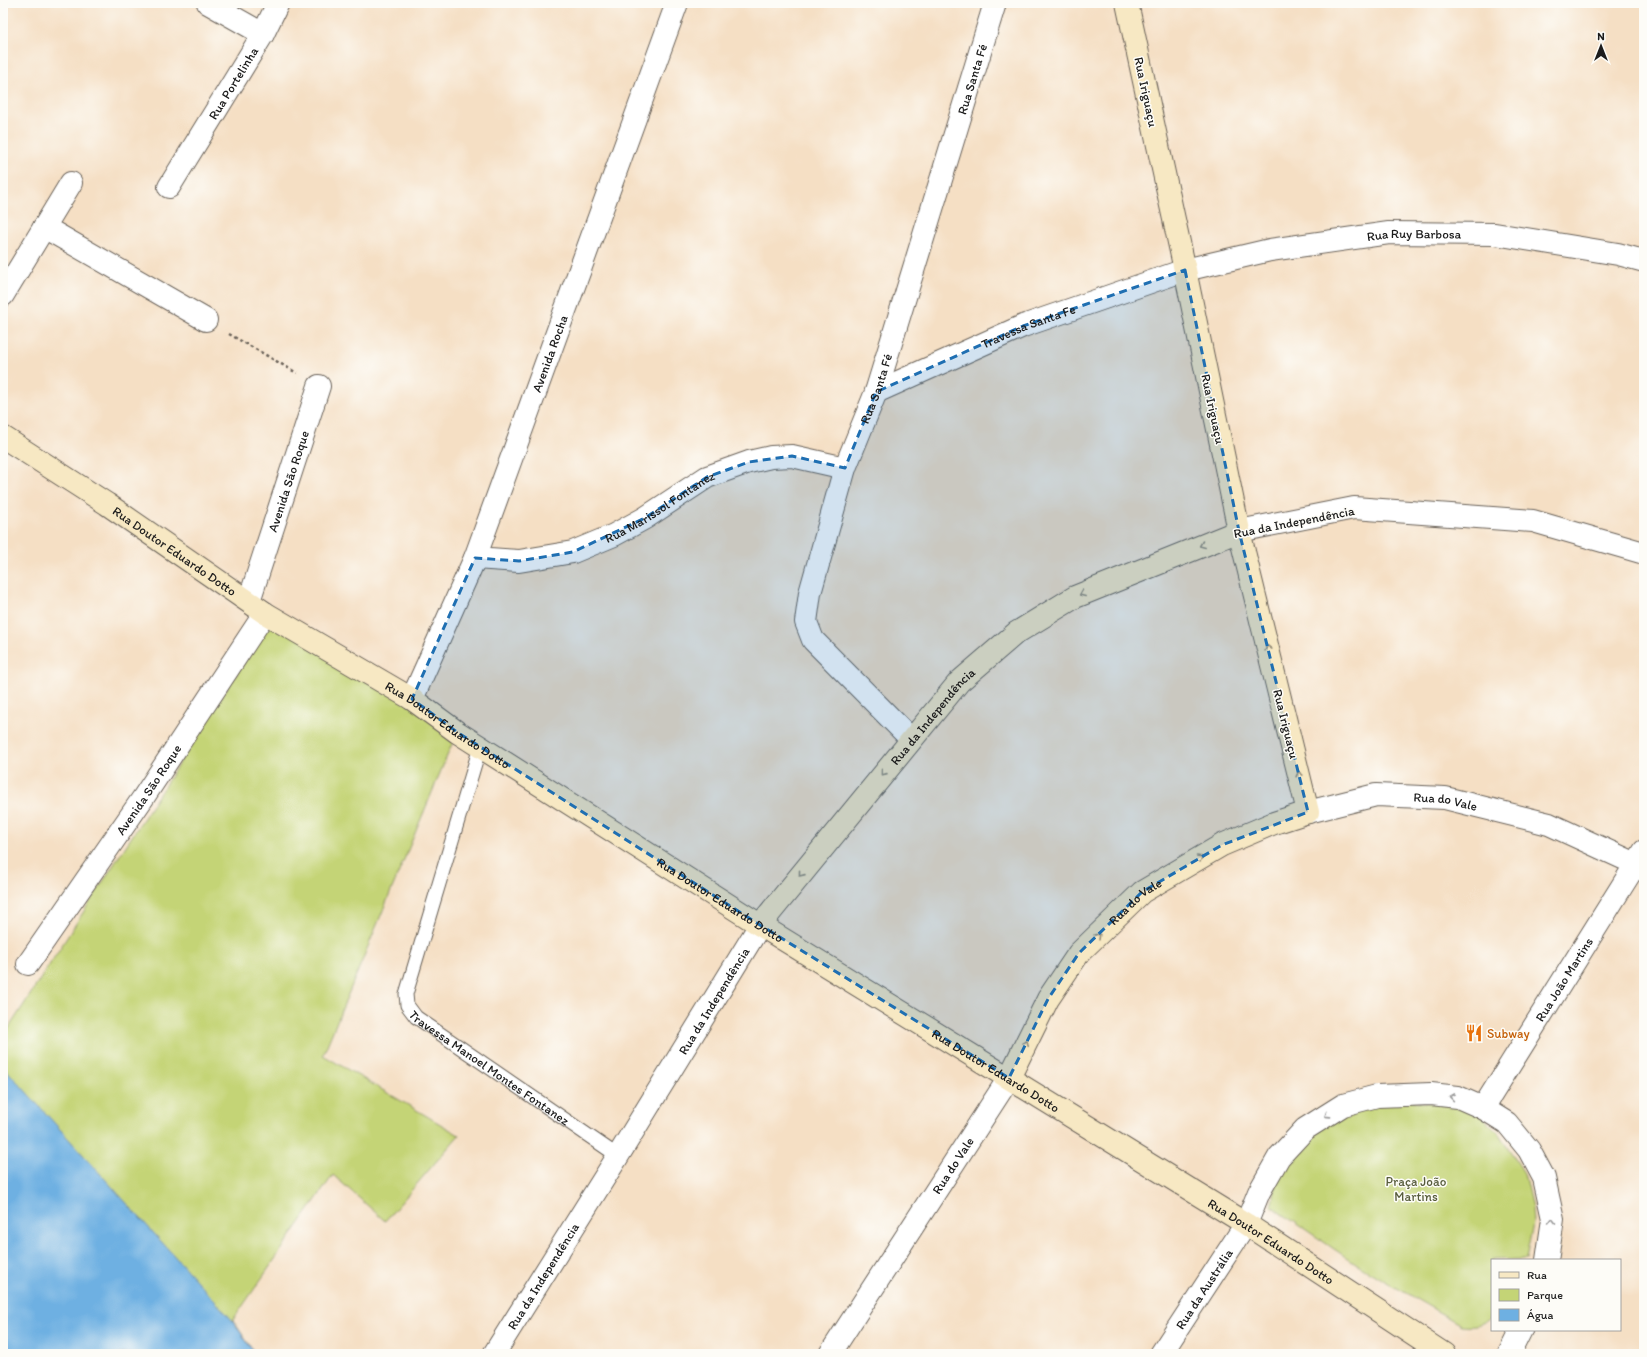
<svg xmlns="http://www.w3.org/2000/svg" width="1647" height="1357" font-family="Itim,sans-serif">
<rect width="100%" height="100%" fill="#fdfcf7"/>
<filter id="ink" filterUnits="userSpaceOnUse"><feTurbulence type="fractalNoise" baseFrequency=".025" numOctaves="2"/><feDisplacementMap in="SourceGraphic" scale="8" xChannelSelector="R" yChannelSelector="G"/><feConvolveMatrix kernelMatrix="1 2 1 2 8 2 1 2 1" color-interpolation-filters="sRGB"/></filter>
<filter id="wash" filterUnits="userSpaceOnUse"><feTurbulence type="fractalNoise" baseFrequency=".012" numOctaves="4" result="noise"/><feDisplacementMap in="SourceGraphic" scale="16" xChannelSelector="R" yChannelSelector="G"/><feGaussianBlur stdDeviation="0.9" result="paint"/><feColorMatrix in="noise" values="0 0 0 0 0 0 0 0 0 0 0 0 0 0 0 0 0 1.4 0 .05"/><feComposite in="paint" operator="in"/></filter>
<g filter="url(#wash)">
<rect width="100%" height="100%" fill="#f5dfc4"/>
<g fill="#c4d476" stroke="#707849">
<polygon points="273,617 457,732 323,1055 459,1135 385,1221 333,1175 233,1320 255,1354 3,1354 3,1037"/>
<path d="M1365,1095L1473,1108L1500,1135L1524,1173L1532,1208L1533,1223L1526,1259L1492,1260V1314C1484,1326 1474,1326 1461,1325L1359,1266L1271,1206L1285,1153Z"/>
</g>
<polygon fill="#6eb0e2" stroke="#45667f" points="3,1066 233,1321 255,1354 3,1354"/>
</g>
<g filter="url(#ink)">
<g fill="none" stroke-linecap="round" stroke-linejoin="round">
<g stroke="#686057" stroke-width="15">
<g id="lane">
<path id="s1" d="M480,747L406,994L407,1005L416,1017L618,1156"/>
</g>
</g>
<g stroke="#686057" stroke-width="24">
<g id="street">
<polyline points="263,34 278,3"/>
<path id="s2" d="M169,187L263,34L208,3"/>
<polyline points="44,227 206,320"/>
<polyline points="3,295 71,183"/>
<path id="s3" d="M876,392L1023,326L1185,270L1270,250L1389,233L1495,234L1618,254L1644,261"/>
<polyline points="1239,531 1354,508 1533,521 1644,553"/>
<path id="s4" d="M475,558L519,561L573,552L614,535L645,518L707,477L749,462L771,457L792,456L845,468"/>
<path id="s5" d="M249,601L319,386"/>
<path id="s6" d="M412,699L475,558L677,3"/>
<path id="s7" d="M911,739L813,640L806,622L810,593L845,468L876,392L995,3"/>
<path id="s8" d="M1308,812L1376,795L1445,798L1549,824L1636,864L1644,870"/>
<path id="s9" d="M28,964L143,798L265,613"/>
<path id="s10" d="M1483,1108L1644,851"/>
<path id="s11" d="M494,1354L618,1156L760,925"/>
<path id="s12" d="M830,1354L1009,1078"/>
<path id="s13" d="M1161,1354L1246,1224L1259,1192L1279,1157L1305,1129L1343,1105L1377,1096L1431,1094L1458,1097L1483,1108L1507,1123L1529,1150L1544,1178L1553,1219L1547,1260"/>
<polyline points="1509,1354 1521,1330"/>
</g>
</g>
<g stroke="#686057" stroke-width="24">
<g id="secondary">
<path id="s14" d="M3,437L107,504L265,613L412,699L457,732L760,925L1246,1224L1444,1354"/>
<path id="s15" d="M760,925L959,682L1016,633L1075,597L1239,531"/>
<path id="s16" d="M1009,1078L1048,999L1079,953L1142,892L1222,845L1274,823L1308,812L1239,531L1185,270L1127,3"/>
</g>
</g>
<polyline stroke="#686057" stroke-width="2.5" stroke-dasharray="3 3" stroke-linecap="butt" points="229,334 297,373"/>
<use href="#lane" stroke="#fff" stroke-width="13"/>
<use href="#street" stroke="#fff" stroke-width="22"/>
<use href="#secondary" stroke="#f7e8c3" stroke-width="22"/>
</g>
<defs><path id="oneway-chevron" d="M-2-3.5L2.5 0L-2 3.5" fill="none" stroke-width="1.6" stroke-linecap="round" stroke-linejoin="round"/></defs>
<g stroke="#948c78">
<use href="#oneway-chevron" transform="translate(1202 545) rotate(158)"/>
<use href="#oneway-chevron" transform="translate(1082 594) rotate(158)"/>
<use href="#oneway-chevron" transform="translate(1268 648) rotate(-104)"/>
<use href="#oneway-chevron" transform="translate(883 773) rotate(129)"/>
<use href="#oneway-chevron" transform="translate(1299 774) rotate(-104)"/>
<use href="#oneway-chevron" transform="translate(1200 858) rotate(-31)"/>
<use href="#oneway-chevron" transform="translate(801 874) rotate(129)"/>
<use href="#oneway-chevron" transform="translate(1098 936) rotate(-44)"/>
<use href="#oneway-chevron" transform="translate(1026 1043) rotate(-64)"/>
</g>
<g stroke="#999">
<use href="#oneway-chevron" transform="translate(1452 1097) rotate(-171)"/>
<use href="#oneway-chevron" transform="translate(1327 1115) rotate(147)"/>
<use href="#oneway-chevron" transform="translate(1552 1221) rotate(-89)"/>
</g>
</g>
<path fill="#1f6fb2" fill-opacity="0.2" stroke="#1f6fb2" stroke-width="3" stroke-dasharray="8 5" stroke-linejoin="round" d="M1185,270L1239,531L1308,812L1222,845L1142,892L1079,953L1048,999L1009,1078L760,925L457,732L412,699L475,558L519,561L573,552L645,518L707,477L749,462L792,456L845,468L876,392L1023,326Z"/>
<defs>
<g id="restaurant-bare" transform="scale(1.38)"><path d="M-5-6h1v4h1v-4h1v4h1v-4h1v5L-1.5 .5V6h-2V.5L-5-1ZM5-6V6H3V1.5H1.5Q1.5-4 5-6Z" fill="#e8710a" stroke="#fdfcf7" stroke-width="2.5" paint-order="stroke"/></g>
</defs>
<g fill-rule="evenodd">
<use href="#restaurant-bare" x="1474" y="1033"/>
</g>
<g text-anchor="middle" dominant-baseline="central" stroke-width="3" stroke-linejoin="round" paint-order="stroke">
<g font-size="13" fill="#1c1c1c" stroke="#fdfcf7">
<text stroke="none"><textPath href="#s7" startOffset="727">Rua Santa Fé</textPath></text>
<text stroke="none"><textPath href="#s2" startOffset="122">Rua Portelinha</textPath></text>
<text transform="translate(1146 92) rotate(78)">Rua Iriguaçu</text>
<text stroke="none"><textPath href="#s3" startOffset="565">Rua Ruy Barbosa</textPath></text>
<text stroke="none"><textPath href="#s3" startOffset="166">Travessa Santa Fe</textPath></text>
<text stroke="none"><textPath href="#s6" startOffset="372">Avenida Rocha</textPath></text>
<text stroke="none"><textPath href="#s7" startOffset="403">Rua Santa Fé</textPath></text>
<text transform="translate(1213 409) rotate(78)">Rua Iriguaçu</text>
<text stroke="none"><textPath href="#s5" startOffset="126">Avenida São Roque</textPath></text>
<text stroke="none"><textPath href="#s4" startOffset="197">Rua Marissol Fontanez</textPath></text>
<text transform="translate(1294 522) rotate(-11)">Rua da Independência</text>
<text stroke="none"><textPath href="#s14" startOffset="206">Rua Doutor Eduardo Dotto</textPath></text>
<text stroke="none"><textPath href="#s15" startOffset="271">Rua da Independência</textPath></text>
<text transform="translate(1286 724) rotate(76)">Rua Iriguaçu</text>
<text stroke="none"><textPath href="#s14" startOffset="530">Rua Doutor Eduardo Dotto</textPath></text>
<text stroke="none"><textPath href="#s9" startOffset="212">Avenida São Roque</textPath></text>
<text stroke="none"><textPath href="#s8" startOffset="140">Rua do Vale</textPath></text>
<text stroke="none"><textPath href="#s14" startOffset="854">Rua Doutor Eduardo Dotto</textPath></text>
<text stroke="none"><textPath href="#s16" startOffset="220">Rua do Vale</textPath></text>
<text stroke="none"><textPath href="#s10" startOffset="152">Rua João Martins</textPath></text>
<text stroke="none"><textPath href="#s11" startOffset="416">Rua da Independência</textPath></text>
<text stroke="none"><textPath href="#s1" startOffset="373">Travessa Manoel Montes Fontanez</textPath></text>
<text stroke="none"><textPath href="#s14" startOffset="1178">Rua Doutor Eduardo Dotto</textPath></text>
<text stroke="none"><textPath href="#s12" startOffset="225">Rua do Vale</textPath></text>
<text stroke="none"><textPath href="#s14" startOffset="1502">Rua Doutor Eduardo Dotto</textPath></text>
<text stroke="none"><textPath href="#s11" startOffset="92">Rua da Independência</textPath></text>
<text stroke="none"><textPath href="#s13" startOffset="78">Rua da Austrália</textPath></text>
</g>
<g font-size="13" fill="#c56008" stroke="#fdfcf7" text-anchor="start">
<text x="1487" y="1033">Subway</text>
</g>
<g font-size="13" fill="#575c3c" stroke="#fdfcf7">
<text x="1416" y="1181">Praça João<tspan x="1416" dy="15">Martins</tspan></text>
</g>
</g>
<rect width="1647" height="1357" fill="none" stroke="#fdfcf7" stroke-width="16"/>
<rect x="1491" y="1259" width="130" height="72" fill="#fdfcf7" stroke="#a3a29f"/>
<rect x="1499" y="1272" width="20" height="6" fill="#f7e8c3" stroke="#a3a29f"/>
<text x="1527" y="1279" font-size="12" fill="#1c1c1c">Rua</text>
<rect x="1499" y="1289" width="20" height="12" fill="#c4d476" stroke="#a3a29f"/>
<text x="1527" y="1299" font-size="12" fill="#1c1c1c">Parque</text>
<rect x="1499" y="1309" width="20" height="12" fill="#6eb0e2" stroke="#a3a29f"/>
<text x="1527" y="1319" font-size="12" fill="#1c1c1c">Água</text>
<g transform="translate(1601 46)" stroke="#fdfcf7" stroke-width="3" paint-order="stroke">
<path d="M0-3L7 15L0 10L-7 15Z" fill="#1c1c1c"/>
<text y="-6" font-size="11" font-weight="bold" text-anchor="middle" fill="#1c1c1c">N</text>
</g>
</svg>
